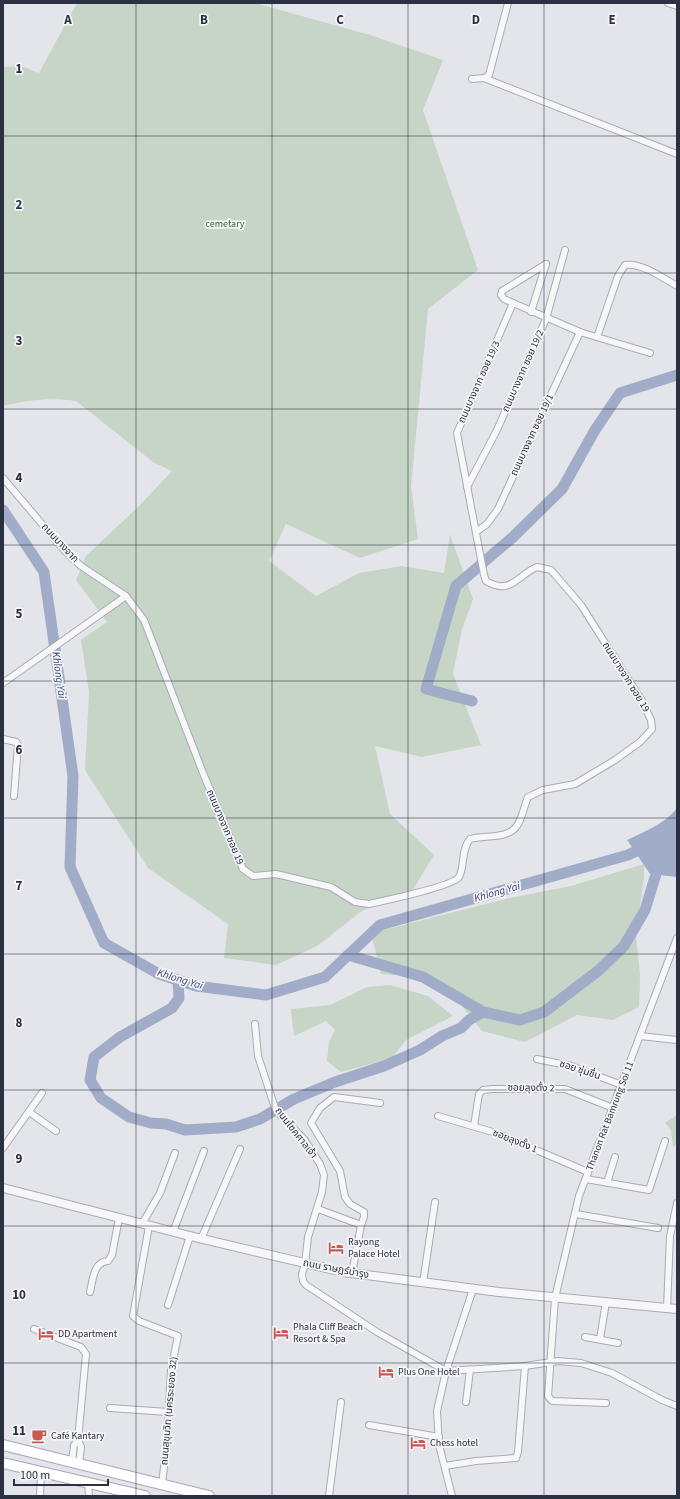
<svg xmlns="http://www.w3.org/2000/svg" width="680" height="1499" font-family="'Source Sans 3','Noto Sans Thai',sans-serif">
<rect width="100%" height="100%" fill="#e4e5eb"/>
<g fill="#c6d5c6">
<path d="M77,3H255L370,35L443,60L423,110L478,270L428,309L411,487L418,539L360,558L286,524L269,561L316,596L359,573L401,566L444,573L450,534L473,599L462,629L453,674L481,745L422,757L375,746L390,814L434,855L411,893L362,911L317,946L276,965L224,958L228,924L148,868L85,770L89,692L81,640L107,622L76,580L86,556L140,505L172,471L153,462L76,401C51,397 28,400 3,406V67L21,66L39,73Z"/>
<polygon points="644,864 644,877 636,936 640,974 639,1007 613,1020 577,1015 525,1042 482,1031 455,997 440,983 423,977 381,974 371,933 510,898 571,886"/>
<polygon points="390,985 428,996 453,1016 406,1040 392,1058 341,1072 327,1061 329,1042 335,1030 326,1021 294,1036 291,1009 330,1005 367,987"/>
<polygon points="677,1115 677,1143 673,1147 671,1130 665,1123"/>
</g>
<path fill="#a1acc9" d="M677,808V877L650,874L627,840C644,832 666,823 677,808Z"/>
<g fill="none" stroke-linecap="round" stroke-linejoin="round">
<g stroke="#a1acc9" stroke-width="11">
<polyline points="3,510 44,572 73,776 70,867 104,943 159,974 196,986 266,995 325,977 380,925 628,855 649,845"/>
<polyline points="472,701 426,689 456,586 513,537 562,489 595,430 620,393 677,375"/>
<polyline points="348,955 423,977 483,1012 520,1020 544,1012 598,971 624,946 645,910 660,861"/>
<polyline points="178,980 179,998 172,1008 120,1037 94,1057 90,1080 101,1098 129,1117 151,1123 166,1124 185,1130 236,1127 260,1119 294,1099 335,1082 384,1066 420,1050 442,1036 461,1028 469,1020 483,1012"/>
</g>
<g stroke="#a9abb5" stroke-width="8">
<g id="minor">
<polyline points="668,3 677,6"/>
<polyline points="484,78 677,154"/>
<polyline points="472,79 484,78 489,75 508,3"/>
<polyline points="546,264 502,291 501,295 504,299 580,332 650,353"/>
<polyline points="531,312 546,264"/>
<path d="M597,337L618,276L625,265C641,262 663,278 677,286"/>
<path d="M3,478L64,550L81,566L126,596L144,620L203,773L243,869L253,876L276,874L331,887L355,902L369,904C383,901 453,886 459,877C465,866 461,849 470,839C484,835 507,839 516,827C522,820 524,806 528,797L543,790L575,784L615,760L640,742L652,729L651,720L642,701L581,605L551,570L537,567C517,575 511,596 486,581L484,575L457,433L513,303"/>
<polyline points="467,487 497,430 546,319 565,250"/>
<polyline points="476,532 487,524 498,509 580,332"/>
<polyline points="3,683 126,596"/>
<polyline points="3,739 16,742 18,745 14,796"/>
<polyline points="255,1024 258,1056 275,1108 281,1116 304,1139 320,1164 324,1175 322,1192 308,1237 305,1264 302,1274 303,1281 306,1285 377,1332 446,1371 525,1366 558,1361 581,1363 612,1373 662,1400 677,1406"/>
<polyline points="640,1036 677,1040"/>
<polyline points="537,1059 571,1066 622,1085"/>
<polyline points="29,1112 56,1131"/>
<polyline points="438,1116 496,1133 588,1172"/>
<polyline points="474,1126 479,1094 483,1090 492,1089 565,1089 613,1108"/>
<polyline points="3,1148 42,1093"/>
<polyline points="586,1179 649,1190 665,1141"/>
<polyline points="607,1183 615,1157"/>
<polyline points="318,1209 361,1225 352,1274"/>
<polyline points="576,1214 658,1228"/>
<polyline points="142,1224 160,1193 175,1153"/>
<polyline points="361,1225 364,1217 364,1212 350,1204 345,1197 340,1171 311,1123 320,1108 334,1097 380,1103"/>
<polyline points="149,1226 133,1316 139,1321 178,1336 171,1370 167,1441 162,1484"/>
<polyline points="173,1232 204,1151"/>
<polyline points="201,1239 240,1149"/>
<polyline points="423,1283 435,1202"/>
<path d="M90,1292C93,1280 93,1262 108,1261L112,1255L119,1218"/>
<polyline points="168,1305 190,1236"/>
<polyline points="667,1308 670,1236 677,1203"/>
<polyline points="34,1329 81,1347 86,1354 78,1440 81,1447 79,1464"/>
<polyline points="585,1337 618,1343"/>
<polyline points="600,1339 606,1302"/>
<polyline points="466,1402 470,1370"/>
<polyline points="606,1403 552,1401 548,1396 555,1298 579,1196 677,938"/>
<polyline points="110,1408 168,1412"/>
<polyline points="369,1425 439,1437"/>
<polyline points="72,1462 74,1445 78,1440"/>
<polyline points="445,1466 476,1461 516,1458 518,1452 525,1366"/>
<polyline points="88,1483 89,1496"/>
<polyline points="40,1496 41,1472"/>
<polyline points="329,1496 341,1402"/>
<polyline points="452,1496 439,1445 437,1411 446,1371 473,1289"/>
</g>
</g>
<g stroke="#a9abb5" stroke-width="10">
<polyline id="tertiary" points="3,1188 190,1236 343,1272 499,1292 677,1309"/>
</g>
<g stroke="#a4a7b6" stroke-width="12">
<g id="primary">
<polyline points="3,1445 209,1496"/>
<polyline points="3,1463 145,1496"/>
</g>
</g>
<use href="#minor" stroke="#f7f7fa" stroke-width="6"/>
<use href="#tertiary" stroke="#f7f7fa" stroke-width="8"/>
<use href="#primary" stroke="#fff" stroke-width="10"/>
</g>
<path fill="none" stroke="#2c3043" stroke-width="1" stroke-opacity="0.55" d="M136,3V1496M272,3V1496M408,3V1496M544,3V1496M3,136H677M3,273H677M3,409H677M3,545H677M3,681H677M3,818H677M3,954H677M3,1090H677M3,1226H677M3,1363H677"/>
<defs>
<g id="hotel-bare" transform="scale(1.2)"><path d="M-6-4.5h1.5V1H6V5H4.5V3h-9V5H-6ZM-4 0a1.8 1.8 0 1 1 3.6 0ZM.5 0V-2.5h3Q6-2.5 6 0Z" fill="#c85851" stroke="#f4f5f8" stroke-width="2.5" paint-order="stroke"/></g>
<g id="cafe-bare" transform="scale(1.2)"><path d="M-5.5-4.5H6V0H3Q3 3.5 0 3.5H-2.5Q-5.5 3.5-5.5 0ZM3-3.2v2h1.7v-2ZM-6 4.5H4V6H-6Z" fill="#c85851" stroke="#f4f5f8" stroke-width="2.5" paint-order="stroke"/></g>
</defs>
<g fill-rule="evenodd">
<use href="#hotel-bare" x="336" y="1248"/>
<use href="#hotel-bare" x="281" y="1333"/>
<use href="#hotel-bare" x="46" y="1334"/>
<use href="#hotel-bare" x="386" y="1372"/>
<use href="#cafe-bare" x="39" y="1436"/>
<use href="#hotel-bare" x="418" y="1443"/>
</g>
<g text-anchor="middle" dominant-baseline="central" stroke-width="3.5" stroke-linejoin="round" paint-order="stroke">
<g font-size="10" fill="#3a5e3b" stroke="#f4f5f8">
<text x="225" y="224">cemetary</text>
</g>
<g font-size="10" fill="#2c3043" stroke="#f4f5f8">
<text transform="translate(523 371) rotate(-66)">ถนนบางจาก ซอย 19/2</text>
<text transform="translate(479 382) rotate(-66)">ถนนบางจาก ซอย 19/3</text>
<text transform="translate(532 435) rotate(-65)">ถนนบางจาก ซอย 19/1</text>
<text transform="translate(60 543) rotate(47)">ถนนบางจาก</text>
<text transform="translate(626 677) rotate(58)">ถนนบางจาก ซอย 19</text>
<text transform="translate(225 827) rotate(67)">ถนนบางจาก ซอย 19</text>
<text transform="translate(580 1070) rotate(18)">ซอย ชุ่มชื่น</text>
<text transform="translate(531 1088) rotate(1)">ซอยลุงตั้ง 2</text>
<text transform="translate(610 1116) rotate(-69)">Thanon Rat Bamrung Soi 11</text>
<text transform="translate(296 1133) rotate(52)">ถนนโชคศาลเจ้า</text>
<text transform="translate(515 1141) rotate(22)">ซอยลุงตั้ง 1</text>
<text transform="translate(336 1269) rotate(11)">ถนน ราษฎร์บำรุง</text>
<text transform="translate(169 1411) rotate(-85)">ถนนสุขุมวิท (นครระยอง 32)</text>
</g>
<g font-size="10" fill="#2c3043" stroke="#f4f5f8" text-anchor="start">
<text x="348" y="1242">Rayong<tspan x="348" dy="12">Palace Hotel</tspan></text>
<text x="293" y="1327">Phala Cliff Beach<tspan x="293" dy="12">Resort &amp; Spa</tspan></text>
<text x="58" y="1334">DD Apartment</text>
<text x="398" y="1372">Plus One Hotel</text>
<text x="51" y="1436">Café Kantary</text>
<text x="430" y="1443">Chess hotel</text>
</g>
<g font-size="11" font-style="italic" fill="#384675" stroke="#f4f5f8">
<text transform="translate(59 675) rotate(82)">Khlong Yai</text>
<text transform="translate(497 892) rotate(-16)">Khlong Yai</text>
<text transform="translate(180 979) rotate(17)">Khlong Yai</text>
</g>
</g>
<g font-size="13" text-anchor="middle" font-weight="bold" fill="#2c3043" stroke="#f4f5f8" stroke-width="3.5" stroke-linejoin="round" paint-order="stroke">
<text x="68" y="24">A</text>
<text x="204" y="24">B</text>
<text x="340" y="24">C</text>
<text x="476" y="24">D</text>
<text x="612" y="24">E</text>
<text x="19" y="73">1</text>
<text x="19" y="209">2</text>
<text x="19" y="345">3</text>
<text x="19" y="482">4</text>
<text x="19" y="618">5</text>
<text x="19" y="754">6</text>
<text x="19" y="890">7</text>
<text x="19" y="1027">8</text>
<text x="19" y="1163">9</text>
<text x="19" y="1299">10</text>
<text x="19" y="1435">11</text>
</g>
<rect width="680" height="1499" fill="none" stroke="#2c3043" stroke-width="8"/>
<path d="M14 1479v6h94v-6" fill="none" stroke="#2c3043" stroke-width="2"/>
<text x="20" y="1479" font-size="12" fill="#2c3043" stroke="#f4f5f8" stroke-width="3" paint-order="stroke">100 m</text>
</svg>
